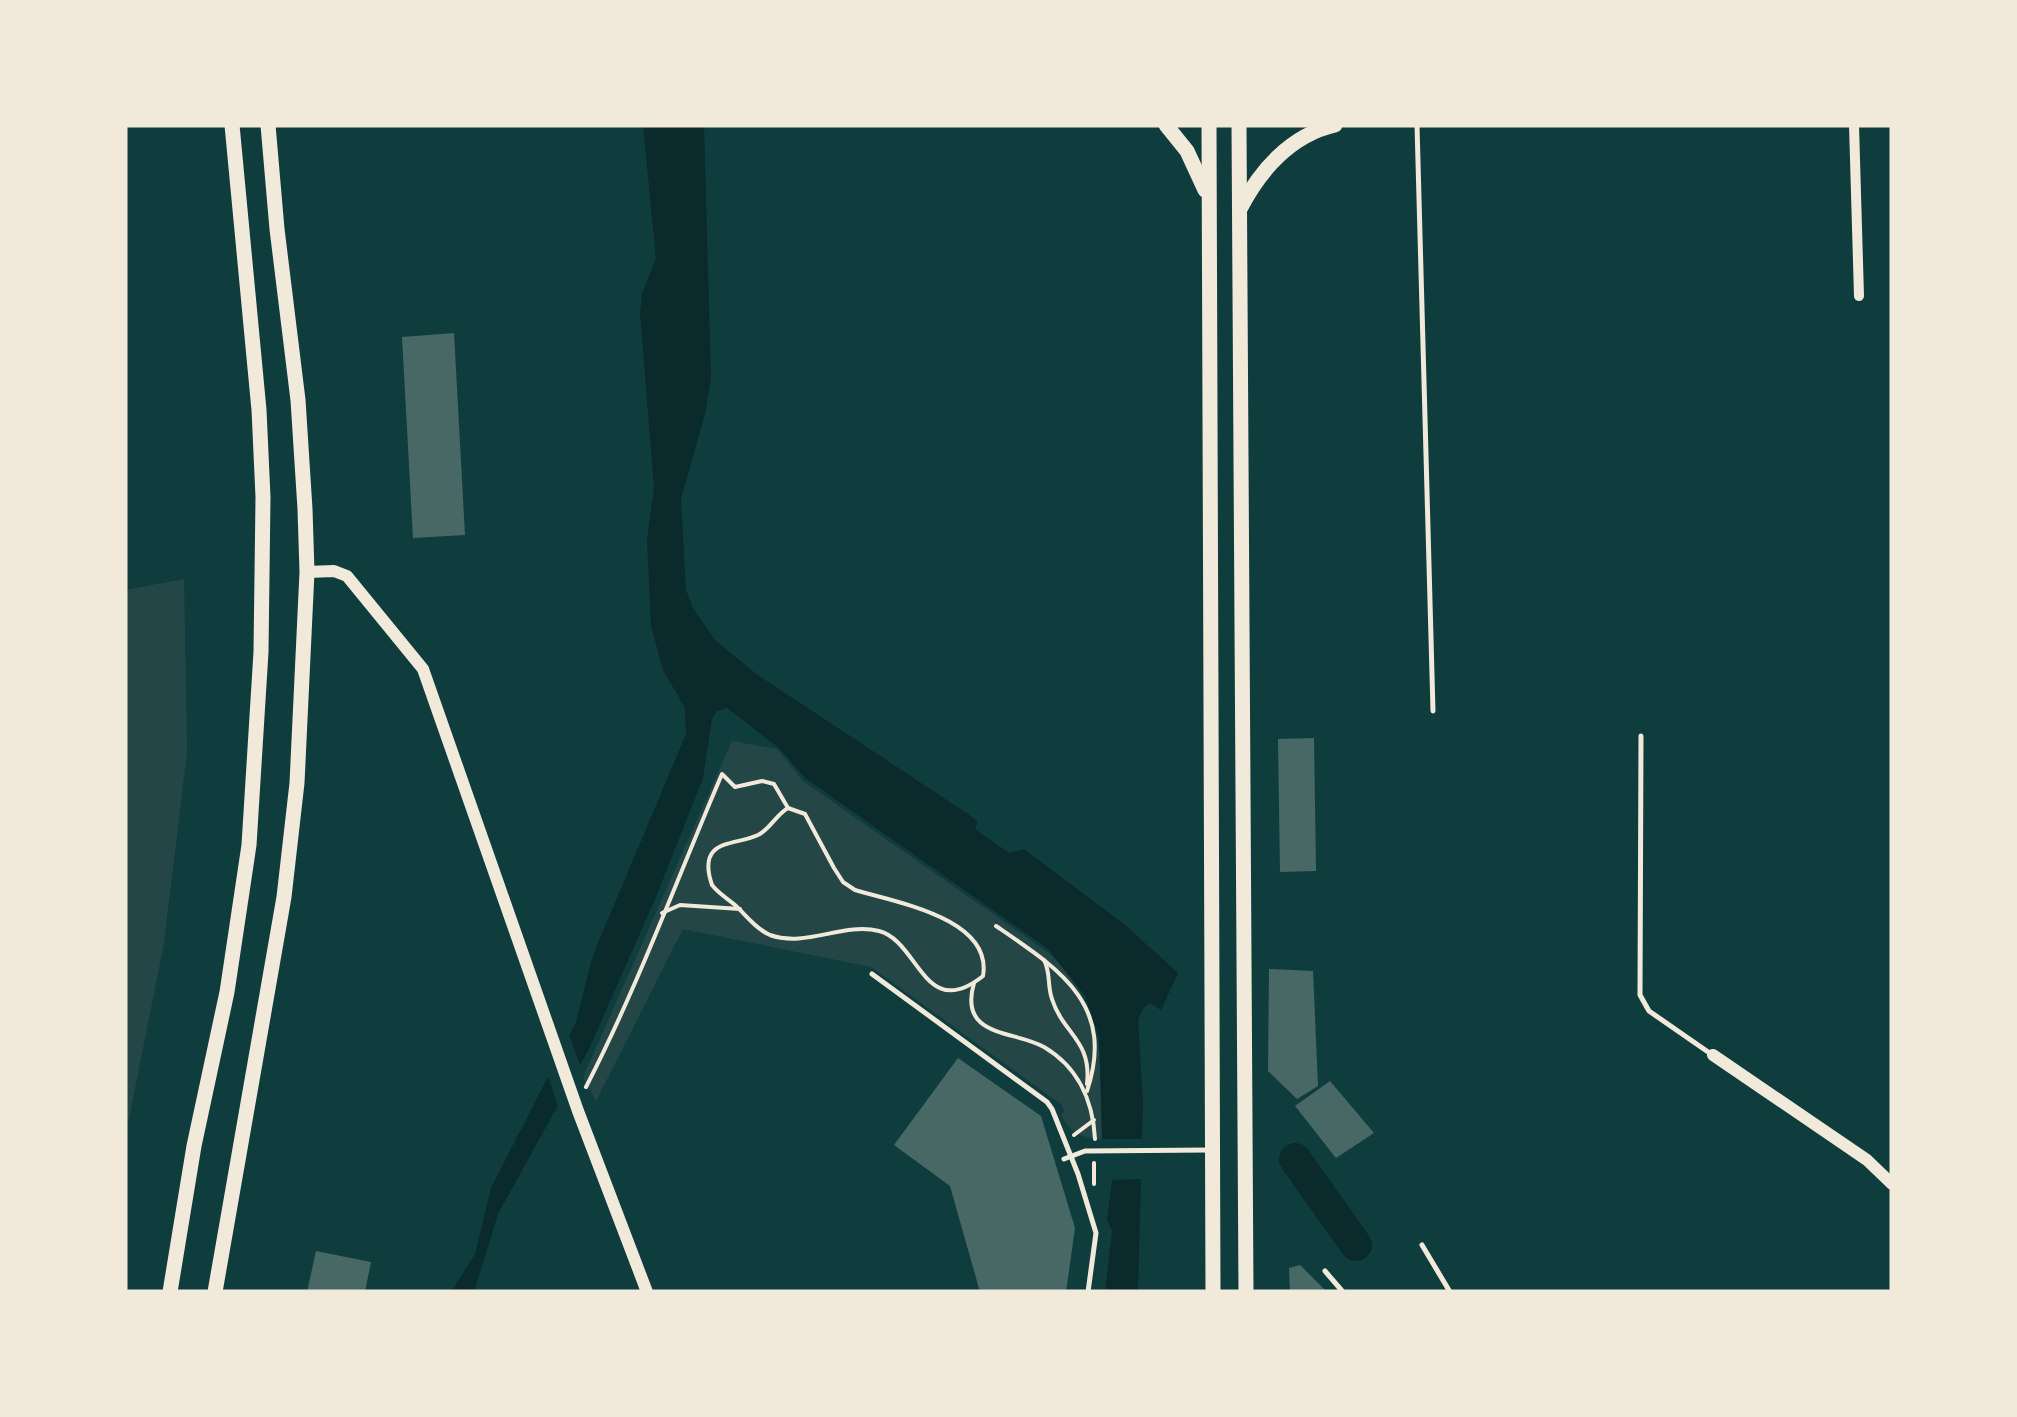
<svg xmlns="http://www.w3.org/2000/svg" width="2017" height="1417" font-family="'Asap Condensed',sans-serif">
<rect width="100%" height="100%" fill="#0f3d3e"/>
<g fill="#244646">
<polygon points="184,579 187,752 164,943 125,1139 125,590"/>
<path d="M732,741L777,749L803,781L1050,954C1108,1012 1101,1064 1102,1139C1083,1139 1068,1132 1061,1114L1065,1112L1062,1105L871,967L683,929L596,1101L583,1077Z"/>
</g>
<polygon fill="#0a2a2b" points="643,125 704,125 711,379 705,414 681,499 686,590 693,608 715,640 755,673 968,814 978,822 975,829 1009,853 1024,849 1124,924 1178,973 1161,1010 1150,1003 1142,1010 1138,1020 1143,1102 1138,1292 1105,1292 1112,1231 1107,1220 1112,1180 1102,1139 1099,1037 1085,996 1047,948 805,778 779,748 727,708 717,711 712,719 703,778 656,897 589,1049 498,1214 474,1292 451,1292 475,1254 491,1188 576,1022 593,955 686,734 685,708 663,670 651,626 647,539 654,488 640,313 642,293 656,259"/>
<g fill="#0f3d3e">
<polygon points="567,1029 582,1071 559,1109 546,1070"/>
<polygon points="1097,1139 1148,1139 1147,1179 1107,1180"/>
</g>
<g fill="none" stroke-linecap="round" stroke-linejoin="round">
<polyline stroke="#0a2a2b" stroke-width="32" points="1295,1159 1356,1245"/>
</g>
<g fill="#486865">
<polygon points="454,333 465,535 413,538 402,337"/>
<polygon points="1314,738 1316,871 1280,872 1278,739"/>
<polygon points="1269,969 1313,971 1318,1086 1297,1099 1268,1071"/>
<polygon points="958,1058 1041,1116 1075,1228 1066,1292 980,1292 950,1186 894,1145"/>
<polygon points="1330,1081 1374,1133 1336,1158 1295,1106"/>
<polygon points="316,1251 371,1262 365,1292 307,1292"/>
<polygon points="1300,1265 1327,1292 1290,1292 1289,1268"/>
</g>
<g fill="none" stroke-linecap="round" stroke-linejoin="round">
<g stroke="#f1e9da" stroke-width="4">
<path d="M788,808L805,814L834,868L843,882L855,890C894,902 993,918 983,976C924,1023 919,941 879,931C843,922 806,948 770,935C756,929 746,915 735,905C727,898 719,894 712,885C696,838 735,846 758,835C770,829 776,815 788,808Z"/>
<polyline points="662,913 680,905 740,909"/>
<path d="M996,926C1059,969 1116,1004 1087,1091"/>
<path d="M1044,960C1051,973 1047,985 1052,999C1063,1034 1092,1040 1087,1084"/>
<path d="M974,983C958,1038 1014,1030 1044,1047C1078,1067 1093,1101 1095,1139"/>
<path d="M586,1087C638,986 677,879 722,774L735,787L762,781L774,784L788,808"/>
<polyline points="1074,1135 1094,1120"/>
<polyline points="1094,1184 1094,1163"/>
</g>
<g stroke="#f1e9da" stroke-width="5">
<polyline points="1417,125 1433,711"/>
<polyline points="1641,736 1640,995 1649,1011 1711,1054"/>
<polyline points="872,974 1047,1102 1052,1109 1078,1174 1096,1233 1088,1292"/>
<polyline points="1064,1159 1085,1151 1209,1150"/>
<polyline points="1422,1245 1450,1292"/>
<polyline points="1325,1271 1343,1292"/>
</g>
<polyline stroke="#f1e9da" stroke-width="10" points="1854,125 1859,296"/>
<g stroke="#f1e9da" stroke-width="12">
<polyline points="307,572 334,571 347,576 423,669 578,1111 647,1292"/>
<polyline points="1713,1055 1867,1160 1892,1184"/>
</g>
<g stroke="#f1e9da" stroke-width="15">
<polyline points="1166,125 1187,151 1205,190"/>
<polyline points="1209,125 1213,1292"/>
<polyline points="1239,125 1246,1292"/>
<path d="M1240,209C1260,170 1291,135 1335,125"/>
<polyline points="170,1292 194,1146 227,992 249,845 261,652 263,497 259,410 232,125"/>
<polyline points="215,1292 284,897 297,783 307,572 305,509 298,400 277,229 268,125"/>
</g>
</g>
<rect width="2017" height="1417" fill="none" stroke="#f1e9da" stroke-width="255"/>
</svg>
